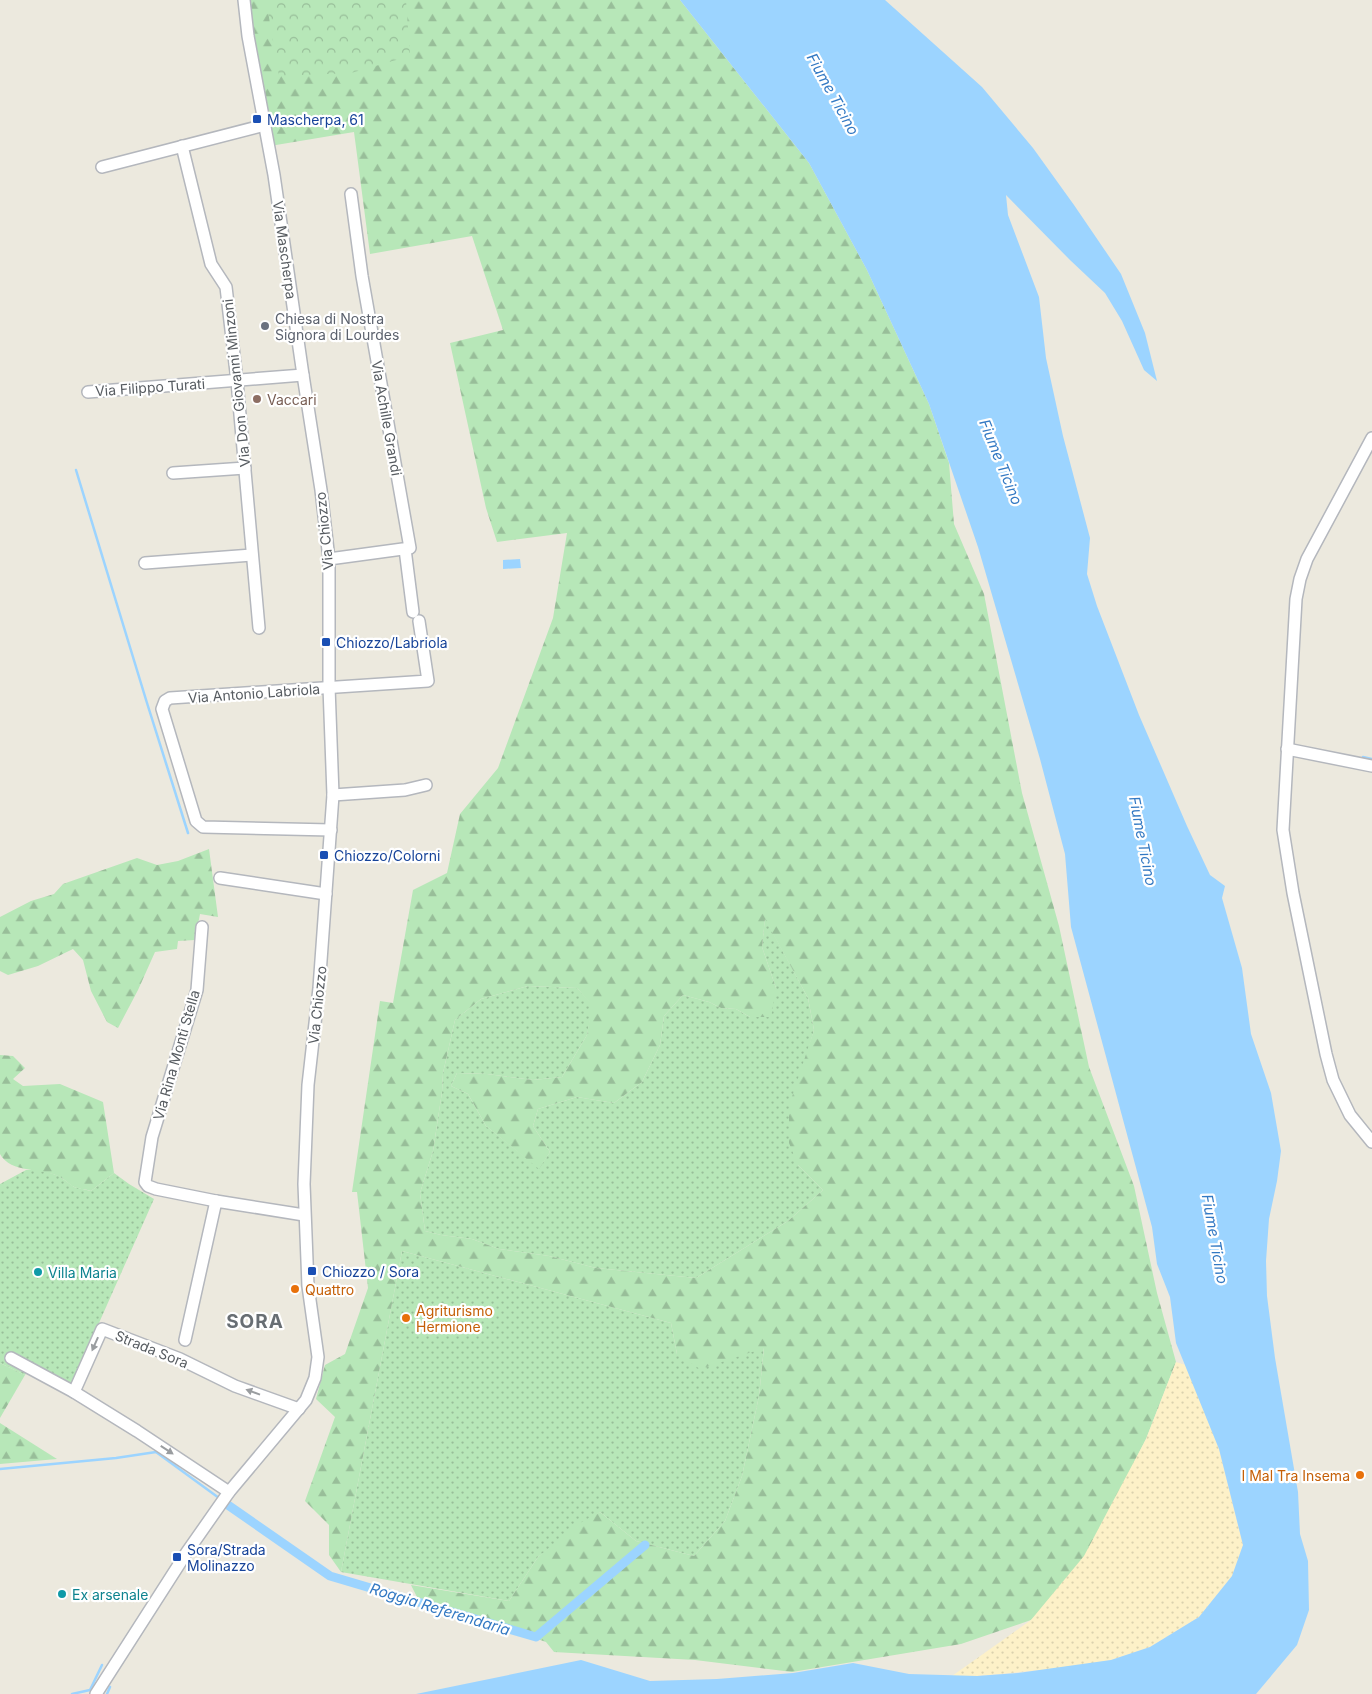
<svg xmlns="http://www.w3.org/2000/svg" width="1372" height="1694" font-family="Inter,sans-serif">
<defs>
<pattern id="grass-dots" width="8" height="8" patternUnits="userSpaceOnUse" patternTransform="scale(1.25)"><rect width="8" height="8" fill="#b7e7b8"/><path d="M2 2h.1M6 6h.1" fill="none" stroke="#98be99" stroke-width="1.8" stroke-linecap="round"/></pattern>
<pattern id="forest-firs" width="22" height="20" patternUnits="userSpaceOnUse" patternTransform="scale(1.25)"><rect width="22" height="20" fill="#b7e7b8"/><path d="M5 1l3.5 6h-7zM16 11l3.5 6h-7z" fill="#98be99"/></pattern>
<pattern id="sand-dots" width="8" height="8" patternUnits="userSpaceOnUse" patternTransform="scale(1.25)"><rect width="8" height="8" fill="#fdf1c8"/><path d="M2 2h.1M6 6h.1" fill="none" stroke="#dbd1ae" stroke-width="1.8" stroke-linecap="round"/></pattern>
<pattern id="park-crowns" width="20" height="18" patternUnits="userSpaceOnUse" patternTransform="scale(1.25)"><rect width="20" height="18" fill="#b7e7b8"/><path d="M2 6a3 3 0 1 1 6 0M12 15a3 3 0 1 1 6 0" fill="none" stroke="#98be99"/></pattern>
</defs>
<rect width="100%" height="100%" fill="#ece9de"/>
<g fill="url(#grass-dots)">
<polygon points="765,918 808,998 814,1030 804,1064 798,1165 823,1190 788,1221 696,1278 596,1268 549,1256 499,1249 472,1239 441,1235 425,1231 420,1193 433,1151 442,1092 443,1073 455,1020 481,999 528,986 577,988 593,1005 587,1035 562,1077 533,1080 487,1074 457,1073 451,1086 468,1094 486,1126 539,1168 550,1152 533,1126 538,1109 577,1097 614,1103 642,1082 660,1045 664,1016 683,995 709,1002 721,1008 736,1009 750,1017 776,988 762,947"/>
<polygon points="26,1170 41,1170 59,1176 74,1187 91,1191 114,1173 129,1184 154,1199 71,1386 33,1363 25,1375 0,1363 0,1184"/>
<polygon points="402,1251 671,1323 677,1354 764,1347 759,1396 742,1476 725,1521 694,1556 636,1541 600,1512 538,1557 509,1601 341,1572"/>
</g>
<g fill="url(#forest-firs)" fill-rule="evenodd">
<path d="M239,0H680L809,163L867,270L929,404L949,463L954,524L984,594L1022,793L1059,926L1089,1067L1134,1186L1157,1293L1176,1362L1146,1439L1101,1528L1064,1592L1031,1620L961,1644L792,1672L695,1660L554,1652L546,1642L417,1597L411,1585L509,1601L538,1557L580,1523L600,1512L636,1541L694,1556L725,1521L742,1476L759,1396L764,1348L700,1369L677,1354L671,1323L402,1251L341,1572L329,1555V1525L305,1501L335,1417L316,1399L325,1365L345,1354L368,1288L357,1192H352L380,1001L393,1003L413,890L447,873L460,814L498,768L553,618L567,533L497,542L486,508L450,343L503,330L472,236L370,254L354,132L264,147ZM765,919L808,998L814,1030L789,1106V1143L798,1165L823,1190L788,1221L696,1278L596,1268L549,1256L499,1249L472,1239L441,1235L425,1231L420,1193L433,1151L442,1092L443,1073L455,1020L481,999L528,986L577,988L592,1005L587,1035L562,1077L533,1080L487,1074L457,1073L451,1086L468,1094L486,1126L539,1169L550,1152L533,1126L538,1109L577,1097L614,1103L642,1082L660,1045L664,1016L683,995L709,1002L721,1008L736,1009L750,1017H771L776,988L762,947Z"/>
<polygon points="209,849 218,917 200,914 195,940 178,941 177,949 155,952 138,990 118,1028 107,1022 91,991 83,960 73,949 38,966 8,975 0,971 0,917 31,901 54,894 63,884 137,858 157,865 178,861"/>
<path d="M0,1055L13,1056L25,1068L13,1079L23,1086L60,1084L103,1102L114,1173L91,1191C85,1189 78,1189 72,1186C68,1183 64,1179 60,1177C42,1167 11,1174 0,1154Z"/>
<polygon points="0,1363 25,1375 0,1418"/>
<polygon points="0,1423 57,1459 0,1464"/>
</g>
<polygon fill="url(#sand-dots)" points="1176,1362 1186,1365 1219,1449 1243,1545 1232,1576 1199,1617 1150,1647 1111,1660 1062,1668 977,1676 952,1676 1031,1620 1084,1556 1146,1439"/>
<polygon fill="url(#park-crowns)" points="266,0 406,0 410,56 351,73 279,76"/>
<g fill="#9cd4ff">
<polygon points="680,0 885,0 982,87 1033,148 1074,205 1121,274 1145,333 1157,381 1144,370 1122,321 1105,293 1070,260 1006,195 1008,215 1039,297 1046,358 1063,436 1090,538 1087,574 1097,606 1139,715 1187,826 1210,875 1225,886 1222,898 1242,968 1251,1034 1271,1093 1281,1151 1277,1181 1269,1219 1266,1261 1267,1296 1275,1358 1298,1492 1300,1534 1308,1561 1309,1610 1297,1645 1256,1694 416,1694 581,1660 650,1681 717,1679 793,1673 853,1663 909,1674 977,1676 1018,1673 1111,1660 1150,1647 1199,1617 1232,1576 1243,1545 1219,1449 1176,1343 1170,1297 1157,1264 1152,1227 1071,927 1065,854 1040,759 978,547 929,404 867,270 809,163"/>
<polygon points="520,559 521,568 503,569 503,560"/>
</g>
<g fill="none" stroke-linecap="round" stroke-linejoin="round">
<g stroke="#9cd4ff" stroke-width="2.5">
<polyline points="76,470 147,703 188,833"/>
<polyline points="1363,757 1372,759"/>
<polyline points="0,1469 116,1458 156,1452 219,1498"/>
<polyline points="72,1694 90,1690 102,1665"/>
<polyline points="107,1694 110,1687"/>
</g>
<polyline stroke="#9cd4ff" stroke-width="9" points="225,1503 330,1576 536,1637 645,1545"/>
<g stroke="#b4b7bd" stroke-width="14">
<g id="minor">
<polyline points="182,146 211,264 226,287 237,381 259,628"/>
<polyline points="102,167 265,125"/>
<polyline points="88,392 303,375"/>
<polyline points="1372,438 1307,559 1300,579 1296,599 1283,830 1293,893 1326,1054 1333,1080 1350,1115 1372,1142"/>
<polyline points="173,473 245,468"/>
<polyline points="405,549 413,612"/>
<polyline points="329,559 410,548 362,276 351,194"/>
<polyline points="145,563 252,555"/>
<polyline points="1287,749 1372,766"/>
<polyline points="333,795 405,790 426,785"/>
<polyline points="331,830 203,827 196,821 162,709 165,701 170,698 428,681 419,621"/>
<polyline points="220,878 326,894"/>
<polyline points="202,927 197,990 152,1137 145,1182 148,1186 156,1189 216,1201"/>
<polyline points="185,1340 216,1201 304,1215"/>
<polyline points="11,1358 74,1392"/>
<polyline points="229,1492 137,1431 74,1392 102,1329 180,1359 235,1386 299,1409"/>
<polyline points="96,1694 187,1552 229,1492 306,1400 315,1378 318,1357 308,1286 304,1184 308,1085 319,988 333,795 329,687 329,559 321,490 303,375 274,175 248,36 244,0"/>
</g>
</g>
<use href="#minor" stroke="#fff" stroke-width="11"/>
</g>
<defs><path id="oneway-solid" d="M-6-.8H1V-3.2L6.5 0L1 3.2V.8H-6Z" transform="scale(1.25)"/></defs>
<g fill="#9a9da0">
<use href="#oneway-solid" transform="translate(95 1344) rotate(114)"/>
<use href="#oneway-solid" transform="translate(253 1392) rotate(-160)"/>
<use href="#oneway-solid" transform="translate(167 1450) rotate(33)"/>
</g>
<g fill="#1a4fb4" stroke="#fff" stroke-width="2">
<rect x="252" y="114" width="10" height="10" rx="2.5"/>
<rect x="321" y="637" width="10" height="10" rx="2.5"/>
<rect x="319" y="850" width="10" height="10" rx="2.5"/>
<rect x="307" y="1266" width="10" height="10" rx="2.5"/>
<rect x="172" y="1552" width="10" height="10" rx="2.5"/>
</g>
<circle fill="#6b7280" stroke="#fff" stroke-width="2" cx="265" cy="326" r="5"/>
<circle fill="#8d6e63" stroke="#fff" stroke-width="2" cx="257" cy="399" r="5"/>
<g fill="#0f9aa8" stroke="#fff" stroke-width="2">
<circle cx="38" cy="1272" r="5"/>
<circle cx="62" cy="1594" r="5"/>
</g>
<g fill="#e8710a" stroke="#fff" stroke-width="2">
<circle cx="295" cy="1289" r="5"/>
<circle cx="406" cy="1318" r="5"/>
<circle cx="1360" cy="1475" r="5"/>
</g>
<g text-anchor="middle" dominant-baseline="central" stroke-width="4.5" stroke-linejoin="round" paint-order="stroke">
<g font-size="14" fill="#164399" stroke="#fff" text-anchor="start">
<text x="267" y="119">Mascherpa, 61</text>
<text x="336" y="642">Chiozzo/Labriola</text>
<text x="334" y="855">Chiozzo/Colorni</text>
<text x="322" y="1271">Chiozzo / Sora</text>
<text x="187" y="1549">Sora/Strada<tspan x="187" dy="16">Molinazzo</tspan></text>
</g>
<g font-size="14" fill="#575c61" stroke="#fff">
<text transform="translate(285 250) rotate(82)">Via Mascherpa</text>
<text transform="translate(236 383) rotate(-96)">Via Don Giovanni Minzoni</text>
<text transform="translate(150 387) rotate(-4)">Via Filippo Turati</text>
<text transform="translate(387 418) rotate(80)">Via Achille Grandi</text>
<text transform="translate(324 531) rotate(-96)">Via Chiozzo</text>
<text transform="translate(254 693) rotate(-4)">Via Antonio Labriola</text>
<text transform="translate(317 1005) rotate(-84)">Via Chiozzo</text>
<text transform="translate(176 1055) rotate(-74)">Via Rina Monti Stella</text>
<text transform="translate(152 1349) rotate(22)">Strada Sora</text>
</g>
<g font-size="14" fill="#5b616d" stroke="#fff" text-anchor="start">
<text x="275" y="318">Chiesa di Nostra<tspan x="275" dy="16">Signora di Lourdes</tspan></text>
</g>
<g font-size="14" fill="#785e54" stroke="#fff" text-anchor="start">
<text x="267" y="399">Vaccari</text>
</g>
<g font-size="14" fill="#0d838f" stroke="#fff" text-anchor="start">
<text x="48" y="1272">Villa Maria</text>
<text x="72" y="1594">Ex arsenale</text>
</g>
<g font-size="14" fill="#c56008" stroke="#fff" text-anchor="start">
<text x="305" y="1289">Quattro</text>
<text x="416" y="1310">Agriturismo<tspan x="416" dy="16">Hermione</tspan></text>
<text x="1350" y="1475" text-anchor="end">I Mal Tra Insema</text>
</g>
<g font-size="15" font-style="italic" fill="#3379c3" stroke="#fff">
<text transform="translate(833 94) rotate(61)">Fiume Ticino</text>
<text transform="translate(1001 462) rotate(68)">Fiume Ticino</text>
<text transform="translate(1143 841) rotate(79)">Fiume Ticino</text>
<text transform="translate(1215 1239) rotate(80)">Fiume Ticino</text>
<text transform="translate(440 1609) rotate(17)">Roggia Referendaria</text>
</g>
<g font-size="19" font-weight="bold" letter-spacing="1" fill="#686e73" stroke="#fff">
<text x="255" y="1321">SORA</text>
</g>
</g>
</svg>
